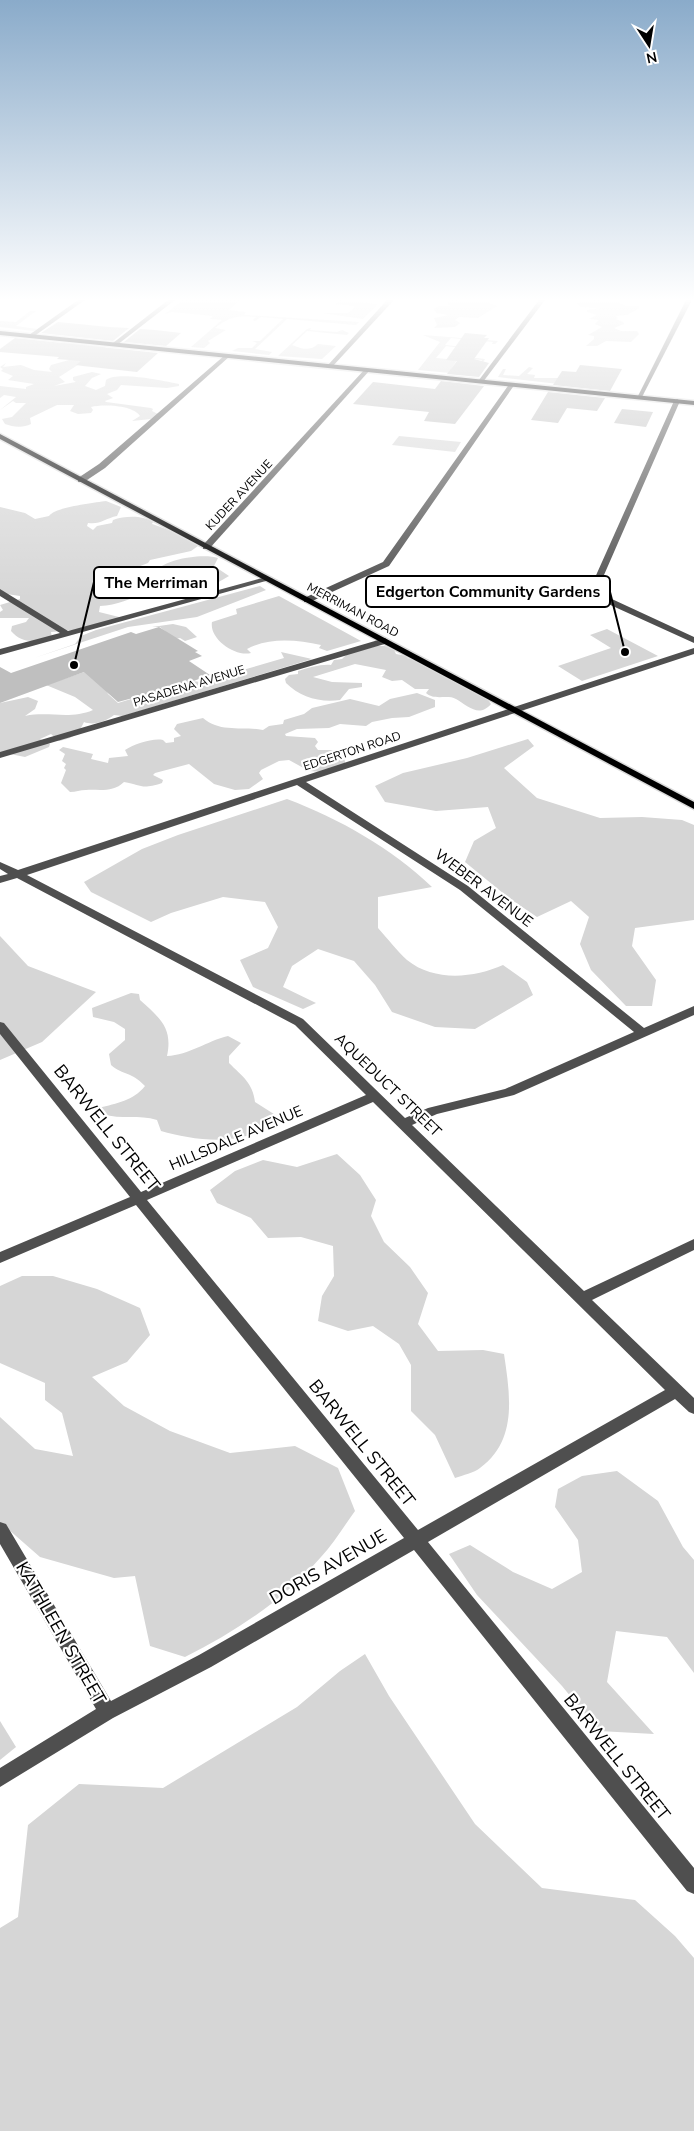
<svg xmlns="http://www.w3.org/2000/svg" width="694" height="2131" font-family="'Nunito Sans',sans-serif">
<rect width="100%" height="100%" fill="#fff"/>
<g fill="#d6d6d6">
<path d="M183,300H241L229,310L246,312L244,315L359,322L356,325L287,319L255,349L272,352L269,355L232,351L238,348H252L257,343L252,341H260L283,319L261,317L255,321L253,320L256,317C238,315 229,317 215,328L226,330L208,341L210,343L204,348L191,347L222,320L210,319L213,316L172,312L165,314Z"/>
<polygon points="340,300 378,304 363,319 322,313 348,313 354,308 354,306 335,304"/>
<polygon points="452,300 488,302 497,306 478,318 459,317 455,320 460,323 455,327 434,328 437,325 434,318 449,315 436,313 434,309 439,306 451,306 447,303"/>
<polygon points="597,300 618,302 626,306 639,306 638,309 627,315 615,316 618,318 616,319 623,322 624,324 614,328 621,331 637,331 639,334 631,342 606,341 597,346 586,346 594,339 594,336 588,335 602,327 595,324 599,320 589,319 597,315 587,312 587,310 601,308 580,307 577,303"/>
<polygon points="30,311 36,311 16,326 37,329 34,331 0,327 0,321 16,322"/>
<path d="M311,328L310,330L337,332L342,330L349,333L347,335L307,331L292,345C298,347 309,353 318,344L336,346L322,359L278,356L307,329Z"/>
<polygon points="423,335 498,341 495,344 492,344 493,342 451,338 445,345 471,348 466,349 460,356 485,359 481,366 478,366 482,360 456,357 463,348 446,346 436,358 457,360 451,369 474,371 480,367 472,375 418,370 440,342"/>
<path d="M65,342L106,347L59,377L65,382L54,386L76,382L73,380V377L92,372L101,374L92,378L85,386L96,390L105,386L106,380C118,371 163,381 179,384V386L167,388L121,385L117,390L107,394L113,398L105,401L106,402L151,408L153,409L152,411L158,414L151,419L132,421L140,416C133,405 103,404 91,407L93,410L91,413L78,414L70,411L74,405H57L30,418L31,424C23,428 13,427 5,424L2,419L12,417L26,403H16L13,401L0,410L16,397L4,395L0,398V386L26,389V387L34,384L8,380L13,376L1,371L3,369L0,367L6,363L3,367L21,365L34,370L52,372L49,369L51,365L69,360L59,344Z"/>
<polygon points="529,367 533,368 527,374 535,375 534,378 562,378 559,384 498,377 503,369 506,369 503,375 519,376"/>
<polygon points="399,436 461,442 455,452 392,445"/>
<path d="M106,501L121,507L117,516C106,518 100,525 88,523L87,526L93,530L97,526L112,523L113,520C125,516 142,515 153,522L152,524C164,528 191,538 198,546L191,551L150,560L148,563L125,572L128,576L154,574C161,559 203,553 218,558L214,566L229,576L217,583L209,584L196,579L186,583L158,582L146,587V592C131,599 117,605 100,606L99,612L119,617V621L109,624H95L84,629L51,632L52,638C36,641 23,645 11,631L12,626L26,622L29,618H0V612L3,610L0,605L20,599V596L0,593V507L25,513L35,519L49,516C55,507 93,503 106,501Z"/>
<polygon points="260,586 266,590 197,617 128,627 34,658 75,644 81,636 96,630"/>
<path d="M279,596L361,641L327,651L319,648L321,645C297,640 270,637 247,649L251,653C235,657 209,639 212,622L237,614L236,609Z"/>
<polygon points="173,624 186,627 197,637 185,641 180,638 175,639 160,627 152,627"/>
<polygon points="607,629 658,656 582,681 558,666 611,648 590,635"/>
<path d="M377,646H385L394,650L396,654L407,656V658L435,664C442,675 472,693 484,695L491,704C479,718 468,706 456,699C447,694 435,701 426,693L429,689H415L402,680L392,681L382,677L386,670L355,664L313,677L332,682L362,683V687L349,689L340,700C320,703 300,697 286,683L285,679L289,675L298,674V671C308,668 321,664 331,665L334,660L342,659L347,654Z"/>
<path d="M281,652L312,659L123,716L114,715C106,721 94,726 84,722C78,735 73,738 59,741L51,734L40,739L50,744L49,747L25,757L0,752V703L28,697L38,701L35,709L25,716C49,711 70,720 93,710L75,697L46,685L96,668L108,694L118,703L190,681L202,682L223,674L219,672L231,669L236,672L284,658Z"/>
<path d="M417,693L435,700V707L409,717L392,718L372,722L366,726L340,724L329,728L297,729L285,734L286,736L315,738L318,742L315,746L318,750H339L344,754L345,763L323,772L309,771L289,760L279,761L261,770L259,773L263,779L249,789L235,790L214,784L189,764L155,773L153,775L163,780L162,783C141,790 142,785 124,782C113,793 99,789 86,790C80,790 76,792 70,792L61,783L66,770L64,768L66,764L62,761L65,754L59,750L63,747L93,754L91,759L108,763L109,758L128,756L125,750C135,744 152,738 163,740L166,743L174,742V738L181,736L174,729L177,724L203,718C220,733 242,726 263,730L269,726L283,724L284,720L304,714L312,708L350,699L379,706L390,699Z"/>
<polygon points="528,739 534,746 504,768 537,798 600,818 642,817 682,820 694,825 694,920 635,928 632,946 656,980 652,1006 626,1006 591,970 580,944 589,917 571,901 537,917 509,898 465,862 474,841 496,828 488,807 436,811 385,802 375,786 403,773 467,758"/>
<path d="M287,799C340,819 391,848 432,887L378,897V928C388,939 397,951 407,960C434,982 474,978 503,965L527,982L533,995L475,1029L435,1027L392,1012L375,985L354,961L318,949L292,966L283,987L316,1003L303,1009L253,987L240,960L268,948L278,927L265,902L223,897L171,913L151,922L91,892L84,882L142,849L178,835Z"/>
<polygon points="0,936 28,966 96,992 42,1042 0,1060"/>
<path d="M131,993L139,994L140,1000C160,1018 173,1028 167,1056C189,1055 207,1041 228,1036L241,1043L229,1056V1063C242,1076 253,1083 255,1102L277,1116C252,1149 196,1141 161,1131L157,1120C139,1114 121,1120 103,1114L99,1108C117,1103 133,1101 145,1086C131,1071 124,1076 111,1065L109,1054L125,1040V1029L114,1022L93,1017L92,1008Z"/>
<path d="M337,1154L360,1175L376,1200L371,1216L384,1242L410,1267L428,1293L418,1324L438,1351L483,1350L504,1354C510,1395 518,1440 480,1468C474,1473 463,1475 455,1478L435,1435L411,1411V1365L399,1344L373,1326L348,1331L318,1321L322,1296L334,1276L333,1246L301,1237L268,1238L251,1218L217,1203L210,1190L235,1171L263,1160L297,1167Z"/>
<path d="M22,1276H53L97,1289L140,1308L150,1335L127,1362L92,1377L124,1406L170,1431L230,1453L295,1446L338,1468L355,1511C344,1526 334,1543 321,1557C284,1600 235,1632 185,1657L150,1646L135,1576L114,1578L40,1557L0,1522V1417L35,1449L73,1456L62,1413L45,1400V1383L0,1363V1286Z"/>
<polygon points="617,1471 658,1501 683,1547 694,1560 694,1673 667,1637 616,1631 607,1682 654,1734 599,1731 562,1686 477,1595 449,1554 470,1545 513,1572 552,1589 582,1572 578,1540 555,1507 558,1489 582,1476"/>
<polygon points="365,1654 389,1696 475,1824 542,1888 635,1900 675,1936 694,1958 694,2131 0,2131 0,1928 18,1917 28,1825 79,1784 163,1788 297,1707 340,1671"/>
<polygon points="0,1721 16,1747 0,1760"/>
</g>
<g fill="#bfbfbf">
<polygon points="58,322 109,327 129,328 113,341 41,333"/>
<polygon points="140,329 155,330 181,333 166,346 124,342"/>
<polygon points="465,333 487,335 484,338 489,338 474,359 489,363 479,377 447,374 457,361 446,360"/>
<polygon points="15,338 158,353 137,372 83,366 76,365 81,361 57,359 59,357 0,352 0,349"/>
<polygon points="580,365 622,369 610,391 553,385 562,371 576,372"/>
<polygon points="441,381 484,386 455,424 424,421 429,412 353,404 373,382 435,389"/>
<polygon points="548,392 605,398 597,411 567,408 558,423 531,420"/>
<polygon points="622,409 653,412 646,427 614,423"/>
<polygon points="159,627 198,651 195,652 202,656 189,661 210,675 188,683 118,702 84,672 0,703 0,667 11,673 131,632 136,634"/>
</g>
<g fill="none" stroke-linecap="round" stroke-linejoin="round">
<g stroke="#dbdbdb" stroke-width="3">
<g id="major">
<polygon points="0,331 694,401 694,405 0,335"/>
<polygon points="0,434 694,802 694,809 0,439"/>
</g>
</g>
<g fill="#4f4f4f" fill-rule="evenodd">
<polygon points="78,300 85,300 33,337 29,337 29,335"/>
<polygon points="168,300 175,300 117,345 113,345 113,343"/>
<polygon points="387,300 394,300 332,367 328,367 328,365"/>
<polygon points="539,300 545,300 483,382 479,382 479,380"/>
<polygon points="686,300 692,300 642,397 637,398"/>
<polygon points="225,355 230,356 105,468 84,482 78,482 78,478 99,464"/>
<polygon points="365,369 370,370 209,549 203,549 203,545"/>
<polygon points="510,383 515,384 389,566 310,602 304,602 304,598 383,562"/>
<polygon points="677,399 680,401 597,591 601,594 694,637 694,643 595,598 589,591 674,401"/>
<polygon points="266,577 273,579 0,655 0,649 60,633 0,596 0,589 68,631"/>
<polygon points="385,638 389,641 388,643 0,758 0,752"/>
<path d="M694,648V654L306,782L468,886L644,1028L694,1006V1015L514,1095L437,1114L412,1125L584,1291L694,1239V1250L592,1300L694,1398V1414L689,1412L675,1399L428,1542L694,1868V1894L687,1891L414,1550L211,1667L113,1718L0,1787V1768L96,1709L0,1544V1522L6,1524L111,1701L199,1655L404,1538L136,1205L0,1263V1252L130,1197L0,1034V1022L4,1023L141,1192L366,1095L295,1025L17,878L0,883V876L8,874L0,869V862L18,870ZM297,785L460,890L634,1032L505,1089L428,1108L405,1118L303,1019L27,875ZM373,1102L665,1390L418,1530L147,1200Z"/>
</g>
<use href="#major" fill="#000" fill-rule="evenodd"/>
</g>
<linearGradient id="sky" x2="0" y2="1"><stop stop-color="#8aabca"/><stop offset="0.5" stop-color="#fff"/><stop offset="1" stop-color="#fff" stop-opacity="0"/></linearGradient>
<rect width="694" height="599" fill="url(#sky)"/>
<g text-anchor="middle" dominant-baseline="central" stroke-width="4.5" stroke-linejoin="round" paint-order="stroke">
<g font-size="12" fill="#000" stroke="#fff">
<text transform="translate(239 495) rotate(-47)">KUDER AVENUE</text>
<text transform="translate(353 610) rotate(28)">MERRIMAN ROAD</text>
<text transform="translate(189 686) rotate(-17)">PASADENA AVENUE</text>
<text transform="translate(352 751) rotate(-18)">EDGERTON ROAD</text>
</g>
<g font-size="15" fill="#000" stroke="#fff">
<text transform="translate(484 888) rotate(37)">WEBER AVENUE</text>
<text transform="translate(388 1085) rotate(44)">AQUEDUCT STREET</text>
<text transform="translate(236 1138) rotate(-23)">HILLSDALE AVENUE</text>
</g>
<g font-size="18" fill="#000" stroke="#fff">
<text transform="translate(107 1128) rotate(51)">BARWELL STREET</text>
<text transform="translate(362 1443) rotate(51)">BARWELL STREET</text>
<text transform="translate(328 1567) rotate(-30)">DORIS AVENUE</text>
<text transform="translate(61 1633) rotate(60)">KATHLEEN STREET</text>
<text transform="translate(617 1757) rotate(51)">BARWELL STREET</text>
</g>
</g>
<path fill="none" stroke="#000" stroke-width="2" d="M74 665L94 582M625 652L610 592"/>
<g fill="#000" stroke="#fff" stroke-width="2">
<circle cx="74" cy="665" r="5"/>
<circle cx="625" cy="652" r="5"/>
</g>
<g fill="#fff" stroke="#000" stroke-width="2">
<rect x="94" y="567" width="124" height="31" rx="5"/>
<rect x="366" y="576" width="244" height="31" rx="5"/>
</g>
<g font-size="16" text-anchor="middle" font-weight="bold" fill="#000">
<text x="156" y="588">The Merriman</text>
<text x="488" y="597">Edgerton Community Gardens</text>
</g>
<g transform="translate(649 45) rotate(168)" stroke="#ffffff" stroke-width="4" paint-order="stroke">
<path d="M0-4L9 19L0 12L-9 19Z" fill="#000000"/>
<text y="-8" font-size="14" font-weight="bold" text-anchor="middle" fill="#000000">N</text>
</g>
</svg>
